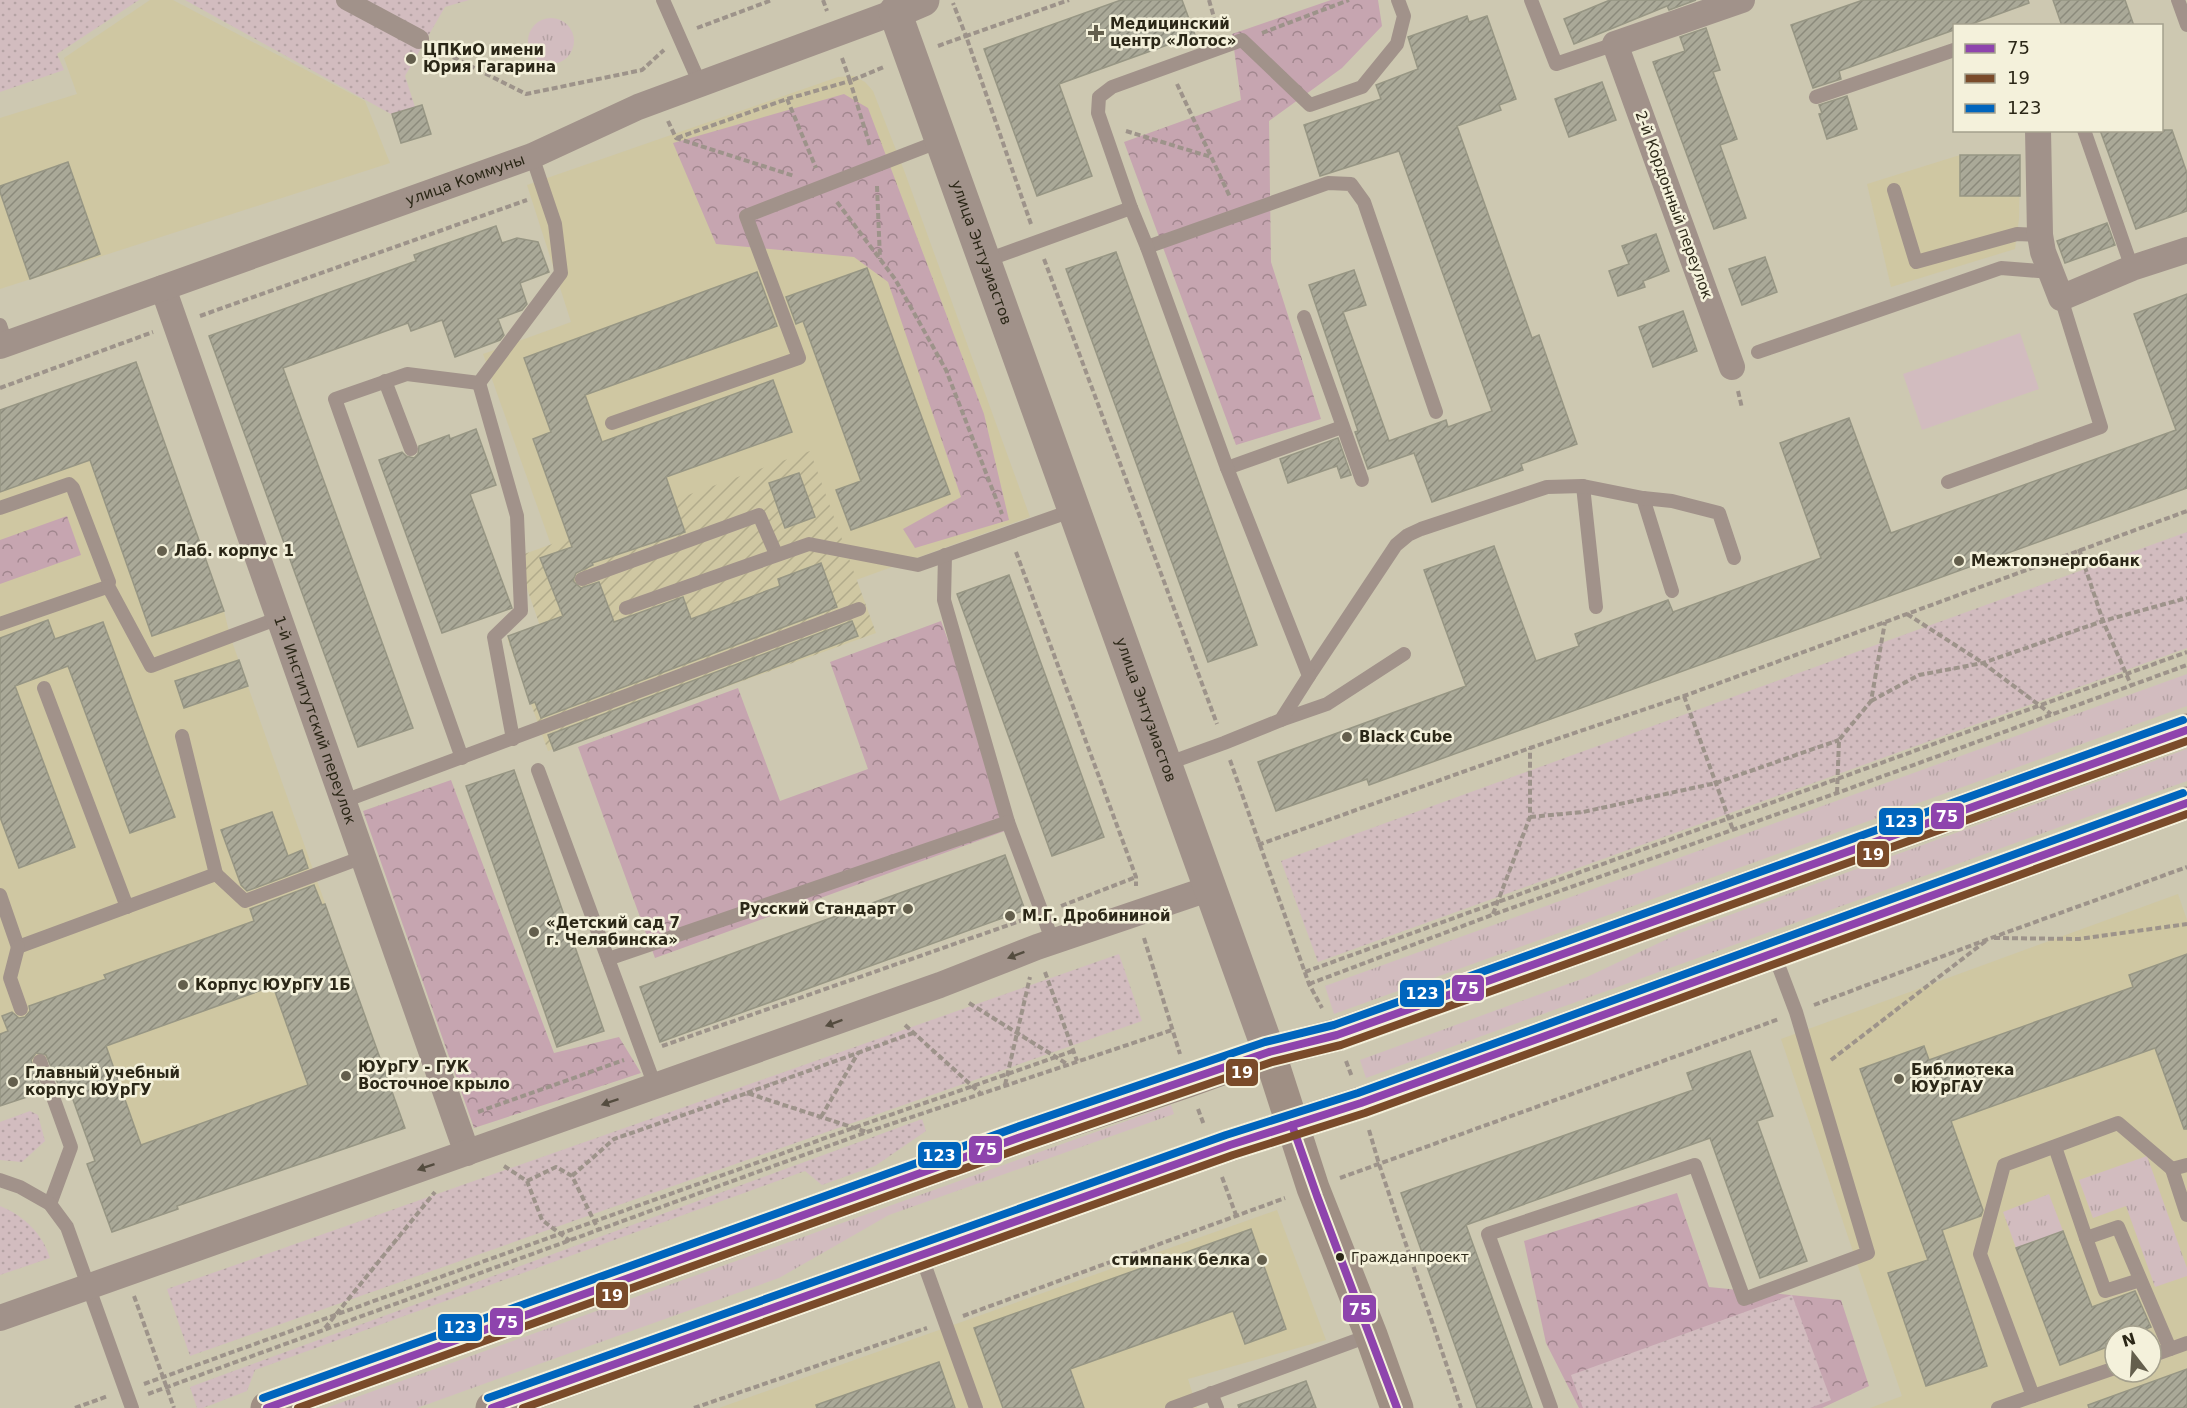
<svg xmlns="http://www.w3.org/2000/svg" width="2187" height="1408" font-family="'DejaVu Sans',sans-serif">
<defs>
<pattern id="industrial-furrows" width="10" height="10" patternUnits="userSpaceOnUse" patternTransform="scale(1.5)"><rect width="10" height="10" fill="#cfc7a2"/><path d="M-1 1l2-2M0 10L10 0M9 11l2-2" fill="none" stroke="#b2ab8b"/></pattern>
<pattern id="grass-tufts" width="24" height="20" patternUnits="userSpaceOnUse" patternTransform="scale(1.5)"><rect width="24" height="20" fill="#d2bcbf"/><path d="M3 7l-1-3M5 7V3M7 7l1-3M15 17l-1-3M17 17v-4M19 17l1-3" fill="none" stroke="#b4a2a3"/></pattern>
<pattern id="forest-crowns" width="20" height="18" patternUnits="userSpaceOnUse" patternTransform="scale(1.5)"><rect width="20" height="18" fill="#c6a5b0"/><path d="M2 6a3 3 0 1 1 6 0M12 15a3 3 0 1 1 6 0" fill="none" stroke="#a1868e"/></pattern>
<pattern id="park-dots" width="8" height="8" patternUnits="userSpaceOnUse" patternTransform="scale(1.5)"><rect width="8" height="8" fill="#d2bcbf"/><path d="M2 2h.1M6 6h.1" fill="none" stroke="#b4a2a3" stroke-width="1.8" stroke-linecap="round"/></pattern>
<pattern id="building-hatch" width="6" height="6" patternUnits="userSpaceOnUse" patternTransform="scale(1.5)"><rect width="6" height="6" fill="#aaa998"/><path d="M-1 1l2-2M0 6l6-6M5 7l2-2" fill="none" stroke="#8b8a7b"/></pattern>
</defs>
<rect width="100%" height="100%" fill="#cdc8b1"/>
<g fill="#cfc7a2" fill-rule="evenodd">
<polygon points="150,0 173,0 365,101 390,163 0,289 0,118 77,94 64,58"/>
<polygon points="854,76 865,82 873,91 905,173 1030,517 856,580 810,452 551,545 483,354 571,322 527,185 838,77"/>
<polygon points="1960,155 2020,155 2019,219 2015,249 1891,287 1867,184"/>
<polygon points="136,362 224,611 230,636 405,1128 177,1206 178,1209 112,1232 87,1164 95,1160 57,1055 21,1068 31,1096 0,1106 0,410"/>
<path d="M2178,894L2187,920V1408H1870L1902,1396L1781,1039ZM2115,1336H2151V1372H2115Z"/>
<polygon points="1277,1210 1326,1340 1188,1379 1197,1408 719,1408"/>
</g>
<polygon fill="url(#industrial-furrows)" points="810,451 876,633 548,751 507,638 540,626 516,557"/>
<g fill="url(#grass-tufts)">
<circle cx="551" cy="41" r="23"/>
<polygon points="2187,674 2187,706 1334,1014 1325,986"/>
<polygon points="2187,749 2187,781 1366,1078 1360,1060 1587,977 1680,933"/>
<polygon points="1171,1105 1174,1114 889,1215 779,1278 417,1408 326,1408"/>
<polygon points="2147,1156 2187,1268 2187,1276 2155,1287 2126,1206 2093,1218 2079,1180"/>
<polygon points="2049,1194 2063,1231 2016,1248 2003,1212"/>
</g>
<g fill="url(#forest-crowns)">
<polygon points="1331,0 1378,0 1382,26 1342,68 1269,121 1271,262 1321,419 1236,445 1124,142 1241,100 1232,34"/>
<polygon points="844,94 868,108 984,414 1009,520 915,548 903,529 961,497 888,282 854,257 716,244 673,143"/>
<polygon points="67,516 81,555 0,584 0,540"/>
<polygon points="941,621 1016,827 655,958 578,747 738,688 780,801 868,769 830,662"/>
<polygon points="451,780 554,1053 619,1037 641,1073 474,1128 363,811"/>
<polygon points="1677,1193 1709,1287 1841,1300 1869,1386 1822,1408 1579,1408 1546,1343 1524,1241"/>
</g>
<g fill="url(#park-dots)">
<polygon points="0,0 139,0 57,54 64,70 0,92"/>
<polygon points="185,0 469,0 445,7 405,76 415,107 422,105 431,134 401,143 391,114"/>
<polygon points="2187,532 2187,648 1318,962 1281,861"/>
<polygon points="1119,954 1142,1021 190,1356 167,1289"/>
<polygon points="30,1111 38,1115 45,1141 22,1162 0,1160 0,1122"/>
<polygon points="922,1119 926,1131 875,1166 822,1185 805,1171 255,1370 247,1391 203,1408 197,1408 190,1387"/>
<path d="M0,1206C24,1216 42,1233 50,1258L0,1275Z"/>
<polygon points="1792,1295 1831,1400 1810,1408 1583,1408 1571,1375"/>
</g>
<polygon fill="#d2bcbf" points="2020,333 2039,389 1922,430 1903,374"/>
<g fill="url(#building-hatch)" stroke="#979684" stroke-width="1.5" fill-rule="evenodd">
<polygon points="1121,0 1182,0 1195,35 1059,84 1092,176 1037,196 984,49"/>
<polygon points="1610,0 1696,0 1669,10 1667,6 1574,44 1564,19"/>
<polygon points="1863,0 2028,0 2029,3 1966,26 1954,26 1954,30 1839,71 1841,79 1813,88 1791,25"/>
<polygon points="2053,0 2125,0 2134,26 2062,26"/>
<polygon points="1467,16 1469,22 1487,16 1516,99 1499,105 1501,110 1457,126 1532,338 1539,335 1577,444 1521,464 1523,470 1432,502 1414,453 1368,469 1355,432 1358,431 1309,285 1354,270 1366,305 1343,312 1389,441 1446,420 1448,427 1492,411 1399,151 1320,176 1304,125 1381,99 1376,85 1418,69 1408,37"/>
<polygon points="1706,28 1720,70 1713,72 1737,139 1720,145 1746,218 1714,229 1653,62 1685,51 1680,37"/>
<polygon points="1602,82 1616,120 1569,137 1555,99"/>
<polygon points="1847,96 1857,129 1827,139 1819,114 1822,113 1819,105"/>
<polygon points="422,105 431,134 401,143 392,114"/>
<polygon points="2100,130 2172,130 2187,173 2187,211 2136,229"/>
<rect x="1960" y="155" width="60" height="41"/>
<polygon points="68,162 100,254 30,279 0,192 0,186"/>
<polygon points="2107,223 2115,245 2065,263 2057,241"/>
<polygon points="496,226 502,243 517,238 538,242 549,272 520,283 527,304 522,310 498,319 504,335 500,340 455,357 442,320 411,331 408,323 283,368 413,728 358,747 209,336 416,261 414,255"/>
<polygon points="1656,234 1669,271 1643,281 1645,287 1618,296 1609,271 1629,264 1622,246"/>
<polygon points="1116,252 1257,645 1208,662 1066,269"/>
<polygon points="1765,257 1777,292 1742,305 1729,269"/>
<polygon points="867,268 950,494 851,530 836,490 861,481 803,321 796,324 786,297"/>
<polygon points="757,272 777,326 585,395 602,442 773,380 792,432 666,477 685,532 592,563 593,565 576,573 573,581 581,588 599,582 614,622 683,597 691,619 780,586 778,579 821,563 837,607 541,718 535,702 530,704 508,636 563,616 540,558 572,547 533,439 551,432 524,358"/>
<polygon points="2187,294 2187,488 1369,785 1367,779 1276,811 1258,762 1466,686 1424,570 1494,546 1536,661 1579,646 1575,634 1668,600 1673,612 1821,558 1780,443 1849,418 1891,533 2176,430 2134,314"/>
<polygon points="1683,311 1697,351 1653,367 1639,327"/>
<polygon points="136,362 224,611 152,636 90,460 0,492 0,410"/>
<polygon points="476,429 496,485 470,494 512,608 442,633 379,460 402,452 406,456 414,458 418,454 419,446 449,435 450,439"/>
<polygon points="1338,438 1351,475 1341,478 1337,466 1288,483 1280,459"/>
<polygon points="799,473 815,517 785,528 769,483"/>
<polygon points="1009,575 1104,837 1052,856 957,594"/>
<polygon points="48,620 55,639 103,622 175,817 130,833 68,666 15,686 75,847 19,868 0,817 0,638"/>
<polygon points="852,621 858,636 554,751 548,735"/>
<polygon points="239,660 248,686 184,708 175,681"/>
<polygon points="514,770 604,1031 557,1047 466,786"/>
<polygon points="272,812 288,856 302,850 308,868 247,891 241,885 221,830"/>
<polygon points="1005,855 1025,910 660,1042 640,987"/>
<path d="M314,885L322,905L325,904L405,1128L177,1206L178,1209L112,1232L87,1164L95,1161L67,1083L59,1086L46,1055L36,1053L31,1060L42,1092L0,1106V1034L8,1031L2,1016L12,1012L19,1018L25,1017L30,1011L29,1006L106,979L104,975L254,921L250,909ZM273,986L308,1085L141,1145L106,1046Z"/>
<polygon points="2187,954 2187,1129 2184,1129 2155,1048 1951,1121 1983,1210 1981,1216 1942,1230 1987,1366 1926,1386 1888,1273 1928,1260 1860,1069 1924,1046 1929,1060 2133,987 2129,975"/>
<polygon points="1750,1051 1773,1116 1757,1121 1807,1261 1760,1278 1710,1138 1466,1225 1532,1408 1477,1408 1401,1193 1693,1090 1687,1073"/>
<polygon points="1251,1229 1286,1329 1245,1344 1233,1311 1070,1369 1084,1408 1003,1408 974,1328"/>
<polygon points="2063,1231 2092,1307 2135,1291 2151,1327 2127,1336 2115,1336 2115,1341 2106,1344 2107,1347 2060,1365 2016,1248"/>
<polygon points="939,1362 955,1408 817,1408 816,1405"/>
<polygon points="2187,1369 2187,1408 2089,1408 2088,1405"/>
<polygon points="1306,1381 1316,1408 1239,1408 1238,1405"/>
</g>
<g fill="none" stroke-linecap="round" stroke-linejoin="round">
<g stroke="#9d938a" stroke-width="4" stroke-dasharray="6 3" stroke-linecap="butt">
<polyline points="823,0 827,11"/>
<polyline points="1209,0 1217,28"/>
<polyline points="697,28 772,0"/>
<polyline points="1262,33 1349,0"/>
<polyline points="938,46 966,36 953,3"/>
<polyline points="437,49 526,94 642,70 664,50"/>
<polyline points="842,58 850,81 884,67"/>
<polyline points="1177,84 1230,197"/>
<polyline points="787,99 816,168"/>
<polyline points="668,121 676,138 794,176"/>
<polyline points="1126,131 1211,157"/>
<polyline points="677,138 787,99 850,81 870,146"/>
<polyline points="877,186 880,259"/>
<polyline points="837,202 895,279 946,370 1002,514"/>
<polyline points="1031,224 966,36 1069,0"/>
<polyline points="1044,259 1217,724"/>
<polyline points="200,316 527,200"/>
<polyline points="0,388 153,332"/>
<polyline points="1738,391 1742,408"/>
<polyline points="2079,549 2103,621 2131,685"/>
<polyline points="1016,552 1136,877 1136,886"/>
<polyline points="1907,614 1983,663 2051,714"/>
<polyline points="1684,696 1733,830"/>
<polyline points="1871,701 1919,675 1983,663 2103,621 2187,598"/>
<polyline points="1230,760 1309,984 1322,1008"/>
<polyline points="1837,793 1839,740 1871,701 1885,622"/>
<polyline points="1530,817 1583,812 1716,783 1839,740"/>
<polyline points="1258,845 1530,748 1684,696 2187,511"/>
<polyline points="1061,906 1136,877"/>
<polyline points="1493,914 1530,817 1530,748"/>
<polyline points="1144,938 1180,1054"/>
<polyline points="1994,938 2079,939 2187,924"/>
<polyline points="1045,972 1077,1061"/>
<polyline points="1305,972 2187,652"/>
<polyline points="1309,984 1492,915 1837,793 2187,665"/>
<polyline points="969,1003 1067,1064"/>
<polyline points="1814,1005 1991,938 2187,867"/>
<polyline points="905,1025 980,1093"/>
<polyline points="662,1046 1023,920"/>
<polyline points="1831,1060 1987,940"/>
<polyline points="1346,1061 1352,1077"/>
<polyline points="1005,1085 1030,977"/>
<polyline points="747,1093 913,1033"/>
<polyline points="1198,1109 1204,1125"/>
<polyline points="478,1112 624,1060"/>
<polyline points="821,1117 858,1053"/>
<polyline points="1369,1130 1379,1164 1461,1408"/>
<polyline points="504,1166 527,1181 542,1220 570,1241"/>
<polyline points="572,1176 614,1139 747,1093 867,1132"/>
<polyline points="1222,1177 1236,1215"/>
<polyline points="1340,1178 1779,1019"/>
<polyline points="527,1181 556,1167 572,1176 599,1231"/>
<polyline points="134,1296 174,1408"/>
<polyline points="963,1316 1285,1198"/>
<polyline points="325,1328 435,1192"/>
<polyline points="144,1384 853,1128 1073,1051"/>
<polyline points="148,1394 867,1132 1172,1030"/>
<polyline points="75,1408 108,1396"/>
<polyline points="694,1408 927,1328"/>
</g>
<g stroke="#a1928a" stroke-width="14">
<polyline points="663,0 700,84"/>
<polyline points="1531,0 1556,64 1615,44"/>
<polyline points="2178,0 2187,25"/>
<polyline points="1816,97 1954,50"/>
<polyline points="2084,130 2132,268"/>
<polyline points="1894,190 1916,262 2017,234 2040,235"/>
<polyline points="1147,247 1328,183 1351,184 1364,202 1436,412"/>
<polyline points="984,261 1131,208"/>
<polyline points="1304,317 1362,480"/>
<polyline points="0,325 6,343"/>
<polyline points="1758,352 2001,268 2051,272"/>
<polyline points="385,381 411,449"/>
<polyline points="479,383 517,516 521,611 494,637 513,739"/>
<polyline points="612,423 799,358 746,216 940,141"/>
<polyline points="1227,468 1342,427"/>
<polyline points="1948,482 2101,427 2061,298"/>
<polyline points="1583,486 1596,607"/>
<polyline points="1643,498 1672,591"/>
<polyline points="0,508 69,484 73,488 109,582 107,587 0,624"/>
<polyline points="945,555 944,600 1008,822 1053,942"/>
<polyline points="582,579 759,515 776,554"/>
<polyline points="108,586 151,666 279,618"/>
<polyline points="626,608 809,544 918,565 1074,510"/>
<polyline points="1309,676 1396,545 1408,535 1421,529 1547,487 1583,486 1643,498 1672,501 1719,513 1734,558"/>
<polyline points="44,688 127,907"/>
<polyline points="1281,720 1327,704 1404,654"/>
<polyline points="462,758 335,399 407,374 479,383 561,273 555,224 532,156"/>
<polyline points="1166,764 1224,743 1281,720 1309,676 1227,468 1147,247 1131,208 1098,113 1099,97 1112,87 1242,40 1310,105 1362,87 1397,44 1404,16 1398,0"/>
<polyline points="538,770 655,1086"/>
<polyline points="344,801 859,609"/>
<polyline points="216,874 245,901 363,857"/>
<polyline points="0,895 18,947 216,874 182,736"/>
<polyline points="18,947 10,978 21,1009"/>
<polyline points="608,959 1008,822"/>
<polyline points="40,1061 71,1147 50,1204"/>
<polyline points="2055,1147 2086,1238 2118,1227 2170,1349"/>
<polyline points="2172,1169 2187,1215"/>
<polyline points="0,1180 20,1187 50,1204 67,1227 132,1408"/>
<polyline points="2086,1238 2105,1291 2140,1280"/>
<polyline points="921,1255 976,1408"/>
<polyline points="2151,1356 2187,1343"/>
<polyline points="1211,1393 1217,1408"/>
<polyline points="2033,1396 1980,1254 2004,1165 2118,1123 2172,1169 2187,1165"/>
<polyline points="1172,1408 1371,1335"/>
<polyline points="1551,1408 1488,1234 1695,1165 1744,1299 1868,1253 1796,1012 1774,954"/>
<polyline points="1998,1408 2115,1368"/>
</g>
<polyline stroke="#a1928a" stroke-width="20" points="346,0 419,39"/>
<g stroke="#a1928a" stroke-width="26">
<polyline points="2038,130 2040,235 2043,252 2061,298 2132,268 2187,250"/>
<path id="s1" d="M163,288L467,1153"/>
<path id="s2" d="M0,346L532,156L638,107L895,12"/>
<polyline points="1732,367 1615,44 1742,0"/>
<polyline points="0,1318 940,985 1037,947 1211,888"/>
</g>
<path stroke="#a1928a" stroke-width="33" id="s3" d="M923,0L895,12L1269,1052"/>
<g stroke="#9f8f84" stroke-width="33">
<polyline points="1269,1052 1313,1188 1371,1335 1397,1408"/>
<polyline points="267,1408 1021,1137 1188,1081 1269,1052 1337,1035 2187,730"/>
<polyline points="492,1408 1230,1145 1361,1103 2187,803"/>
</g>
<g stroke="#f4f1db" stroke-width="12">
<g id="bus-1">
<polyline points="1292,1125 1317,1196 1397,1408"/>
<polyline points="267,1408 1021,1137 1269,1052 1337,1035 2187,730"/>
<polyline points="492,1408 1230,1145 1361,1103 2187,803"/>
</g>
</g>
<g stroke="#f4f1db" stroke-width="12">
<g id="bus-2">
<polyline points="298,1408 1024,1147 1272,1062 1341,1045 2187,741"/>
<polyline points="523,1408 1233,1155 1365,1113 2187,814"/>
</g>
</g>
<g stroke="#f4f1db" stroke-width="12">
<g id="bus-3">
<polyline points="263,1398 1017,1127 1265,1042 1334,1025 2183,720"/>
<polyline points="488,1398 1226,1135 1358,1093 2183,793"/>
</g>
</g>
<use href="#bus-1" stroke="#8e44ad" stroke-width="8"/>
<use href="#bus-2" stroke="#7a4b2a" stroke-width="8"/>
<use href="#bus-3" stroke="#0065bd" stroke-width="8"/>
</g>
<defs><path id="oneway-solid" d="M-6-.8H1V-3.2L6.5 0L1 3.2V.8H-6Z" transform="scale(1.5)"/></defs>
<g fill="#544c3f">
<use href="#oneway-solid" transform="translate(1016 955) rotate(159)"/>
<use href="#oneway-solid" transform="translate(834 1023) rotate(160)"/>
<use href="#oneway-solid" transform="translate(610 1102) rotate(161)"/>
<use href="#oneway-solid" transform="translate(426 1167) rotate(161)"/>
</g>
<g fill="#645f4d" stroke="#f4f1db" stroke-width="2">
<path d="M1093 24h6v6h6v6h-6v6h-6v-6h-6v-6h6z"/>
<circle cx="411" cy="59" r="6"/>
<circle cx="162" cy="551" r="6"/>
<circle cx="1959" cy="561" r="6"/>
<circle cx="1347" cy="737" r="6"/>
<circle cx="908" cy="909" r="6"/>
<circle cx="1010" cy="916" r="6"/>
<circle cx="534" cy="932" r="6"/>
<circle cx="183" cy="985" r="6"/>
<circle cx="346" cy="1076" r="6"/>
<circle cx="1899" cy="1079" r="6"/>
<circle cx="13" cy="1082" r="6"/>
<circle cx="1262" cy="1260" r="6"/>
</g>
<circle fill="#2b2717" stroke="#f4f1db" stroke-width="2" cx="1340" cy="1257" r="5"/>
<g text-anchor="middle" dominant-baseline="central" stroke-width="5" stroke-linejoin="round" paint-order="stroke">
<g font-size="14" fill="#2b2717" stroke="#f4f1db" text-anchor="start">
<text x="1351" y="1257">Гражданпроект</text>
</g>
<g font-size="15" font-weight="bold" fill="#2b2717" stroke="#f4f1db" text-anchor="start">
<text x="1110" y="24">Медицинский<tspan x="1110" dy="17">центр «Лотос»</tspan></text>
<text x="423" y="50">ЦПКиО имени<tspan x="423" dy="17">Юрия Гагарина</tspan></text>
<text x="174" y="551">Лаб. корпус 1</text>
<text x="1971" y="561">Межтопэнергобанк</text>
<text x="1359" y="737">Black Cube</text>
<text x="896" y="909" text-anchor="end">Русский Стандарт</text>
<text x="1022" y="916">М.Г. Дробининой</text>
<text x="546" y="923">«Детский сад 7<tspan x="546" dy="17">г. Челябинска»</tspan></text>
<text x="195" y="985">Корпус ЮУрГУ 1Б</text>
<text x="358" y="1067">ЮУрГУ - ГУК<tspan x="358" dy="17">Восточное крыло</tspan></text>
<text x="1911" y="1070">Библиотека<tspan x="1911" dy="17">ЮУрГАУ</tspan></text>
<text x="25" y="1073">Главный учебный<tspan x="25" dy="17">корпус ЮУрГУ</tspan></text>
<text x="1250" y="1260" text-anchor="end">стимпанк белка</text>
</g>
<g font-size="15" fill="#2b2717" stroke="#f4f1db">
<text stroke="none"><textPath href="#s2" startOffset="494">улица Коммуны</textPath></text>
<text transform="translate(1674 205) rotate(70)">2-й Кордонный переулок</text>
<text stroke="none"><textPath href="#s3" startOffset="286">улица Энтузиастов</textPath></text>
<text stroke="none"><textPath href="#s3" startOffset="772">улица Энтузиастов</textPath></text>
<text stroke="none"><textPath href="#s1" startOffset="458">1-й Институтский переулок</textPath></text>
</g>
</g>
<g stroke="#f4f1db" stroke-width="2">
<rect x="1930" y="802" width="35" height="28" rx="6" fill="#8e44ad"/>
<rect x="1878" y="807" width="46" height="29" rx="6" fill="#0065bd"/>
<rect x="1856" y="840" width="34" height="28" rx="6" fill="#7a4b2a"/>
<rect x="1451" y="974" width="34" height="28" rx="6" fill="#8e44ad"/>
<rect x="1399" y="979" width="46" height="29" rx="6" fill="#0065bd"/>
<rect x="1225" y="1058" width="34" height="29" rx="6" fill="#7a4b2a"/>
<rect x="968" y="1135" width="35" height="29" rx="6" fill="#8e44ad"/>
<rect x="917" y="1141" width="45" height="28" rx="6" fill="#0065bd"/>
<rect x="595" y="1281" width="34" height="28" rx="6" fill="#7a4b2a"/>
<rect x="1342" y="1294" width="35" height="29" rx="6" fill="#8e44ad"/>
<rect x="489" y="1307" width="35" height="29" rx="6" fill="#8e44ad"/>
<rect x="437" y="1313" width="46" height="29" rx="6" fill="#0065bd"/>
</g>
<g font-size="16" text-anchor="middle" font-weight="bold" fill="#fff">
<text x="1947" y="822">75</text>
<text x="1901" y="827">123</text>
<text x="1873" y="860">19</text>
<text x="1468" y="994">75</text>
<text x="1422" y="999">123</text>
<text x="1242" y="1078">19</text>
<text x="986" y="1155">75</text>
<text x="939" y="1161">123</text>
<text x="612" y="1301">19</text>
<text x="1360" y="1315">75</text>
<text x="507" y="1328">75</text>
<text x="460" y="1333">123</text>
</g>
<rect x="1953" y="24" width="210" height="108" fill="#f4f1db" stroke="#a4a08d" stroke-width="1.5"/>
<rect x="1965" y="44" width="30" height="9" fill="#8e44ad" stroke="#a4a08d" stroke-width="1.5"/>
<text x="2007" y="54" font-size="18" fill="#2b2717">75</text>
<rect x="1965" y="74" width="30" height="9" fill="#7a4b2a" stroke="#a4a08d" stroke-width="1.5"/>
<text x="2007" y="84" font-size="18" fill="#2b2717">19</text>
<rect x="1965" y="104" width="30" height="9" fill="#0065bd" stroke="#a4a08d" stroke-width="1.5"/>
<text x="2007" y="114" font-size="18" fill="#2b2717">123</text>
<g transform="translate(2133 1354) rotate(343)"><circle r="28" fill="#f4f1db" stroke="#a4a08d" stroke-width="1.5"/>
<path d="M0-4.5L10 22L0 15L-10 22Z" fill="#645f4d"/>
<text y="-9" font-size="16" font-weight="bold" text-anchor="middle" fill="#2b2717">N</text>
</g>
</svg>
